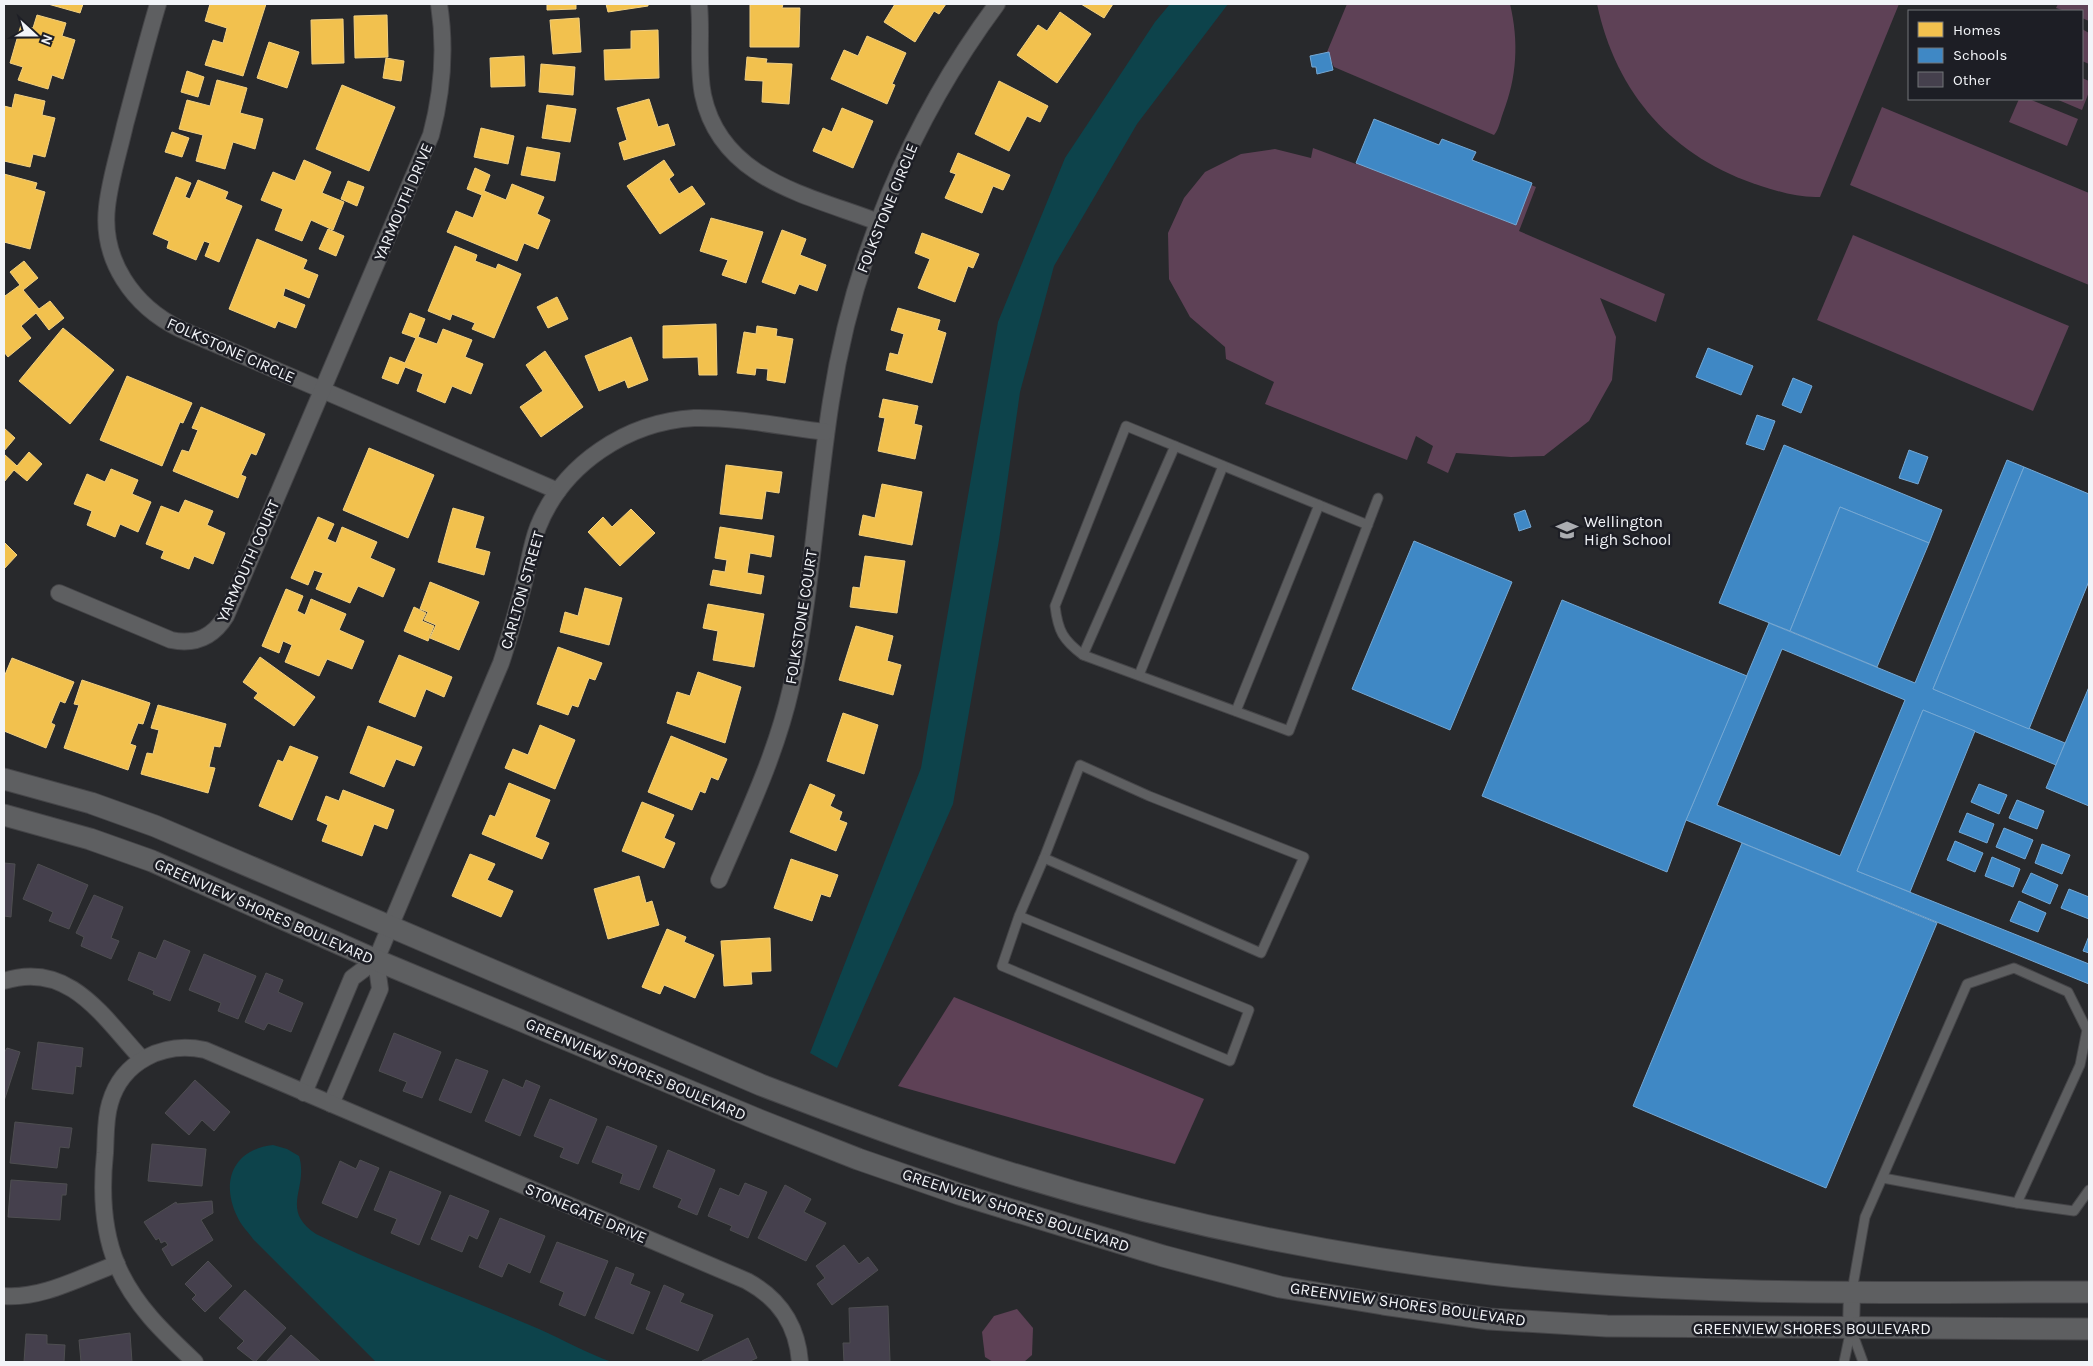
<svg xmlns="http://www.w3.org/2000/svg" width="2093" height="1366" font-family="Karla,sans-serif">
<rect width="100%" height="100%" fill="#28292c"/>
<g fill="#5e4156">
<path d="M1347,4H1510C1519,42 1517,77 1503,113C1500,121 1499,129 1494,135L1334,67L1327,52Z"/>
<path d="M1597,4H1899L1820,197C1800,198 1780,192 1761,186C1673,158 1616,94 1597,4Z"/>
<polygon points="2058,4 2089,4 2089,21 2082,18 2082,11 2065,11 2056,8"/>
<polygon points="2082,29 2089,33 2089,64 2082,61"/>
<polygon points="2082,78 2089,81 2089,92 2082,110 2056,99 2082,99"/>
<polygon points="2019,99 2029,99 2078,119 2067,146 2009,122"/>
<polygon points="1882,107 2089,193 2089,285 1850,185"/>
<polygon points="1375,120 1536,187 1519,231 1665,294 1656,322 1600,298 1616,337 1612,380 1589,421 1544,456 1511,457 1456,453 1448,473 1427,463 1433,446 1416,436 1407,460 1265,404 1274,382 1226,359 1225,347 1190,317 1169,279 1168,233 1184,198 1205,172 1241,154 1275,149 1311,158 1313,148 1356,164"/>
<polygon points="1853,235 2069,326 2033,411 1817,320"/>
<polygon points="954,997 1204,1099 1175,1164 898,1086"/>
<polygon points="1017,1309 1033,1328 1032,1355 1024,1362 993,1362 985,1357 982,1332 994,1316"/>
</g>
<g fill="#0d434b">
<polygon points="1170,4 1228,4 1137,124 1054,266 1020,392 999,540 953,804 837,1068 810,1053 921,768 998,322 1065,158 1155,22"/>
<path d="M273,1145L287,1149L299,1156C309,1189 279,1209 316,1234C389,1270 465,1297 539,1329C564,1340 586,1353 612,1362H376L253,1239C248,1232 240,1224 237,1216C220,1181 234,1149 273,1145Z"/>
</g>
<g fill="#f2c14e" stroke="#f2d081">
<polygon points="48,4 83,4 80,13"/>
<polygon points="210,4 266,4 243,76 205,65 213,40 223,43 227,28 205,21"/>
<polygon points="547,4 576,4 576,9 547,10"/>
<polygon points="606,4 648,4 648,6 608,12"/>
<polygon points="750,4 783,4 782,8 800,8 799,47 750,47"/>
<polygon points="895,4 946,4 939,14 934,11 915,42 884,22"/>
<polygon points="1081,4 1113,4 1104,18"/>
<polygon points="1060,12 1091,34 1057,83 1017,55 1038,25 1047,31"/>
<polygon points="37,15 66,23 62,36 75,40 63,79 52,75 48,89 18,80 23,67 10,63 21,25 33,28"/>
<polygon points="387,15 388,57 355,58 354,16"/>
<polygon points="579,18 581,52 553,54 550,20"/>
<polygon points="343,19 344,63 312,64 311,20"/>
<polygon points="658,30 659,78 605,80 604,50 631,49 631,31"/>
<polygon points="867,36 906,53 892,84 895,85 887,104 831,79 844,50 858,56"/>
<polygon points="269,42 299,52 287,88 257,78"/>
<polygon points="524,56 525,86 491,87 490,58"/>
<polygon points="747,57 767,59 766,63 792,64 789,104 762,102 763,81 745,80"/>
<polygon points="386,58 404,61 401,81 383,78"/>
<polygon points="541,64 575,67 573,95 539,92"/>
<polygon points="187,71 204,77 198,97 181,92"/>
<polygon points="217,80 247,88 240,113 263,119 255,149 233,142 225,169 196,161 203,135 179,129 187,100 210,106"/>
<polygon points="999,81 1048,106 1040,122 1027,116 1009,151 975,134"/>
<polygon points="342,85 395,107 369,171 316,149"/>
<polygon points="15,94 45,101 42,115 55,118 45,157 33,154 30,167 4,161 4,106 12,108"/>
<polygon points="649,99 658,127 668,124 675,145 624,160 619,143 627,140 617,108"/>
<polygon points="547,105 576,109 570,142 542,138"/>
<polygon points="842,108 873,121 853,168 813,151 823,128 832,132"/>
<polygon points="481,128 514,136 508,164 474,157"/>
<polygon points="172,132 189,138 182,157 165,152"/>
<polygon points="527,147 560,153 555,181 521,175"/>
<polygon points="958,153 1010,175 1003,190 993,186 982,213 945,198 956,174 950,172"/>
<polygon points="304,160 331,172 322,193 344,202 333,230 311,220 302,241 275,230 283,209 261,200 273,172 295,181"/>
<polygon points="664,160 674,175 669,179 679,194 692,186 705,204 660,234 627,186"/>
<polygon points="475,168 490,175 484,191 506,200 512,184 544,197 537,214 550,220 538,249 524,243 517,261 447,232 456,211 473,218 482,195 467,189"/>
<polygon points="4,174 37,183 35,189 45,192 30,249 4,242"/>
<polygon points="176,177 191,183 185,197 190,199 198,180 228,192 225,199 242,206 219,262 205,256 210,243 204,241 196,260 167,248 169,241 153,234"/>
<polygon points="348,181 364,187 357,206 341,199"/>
<polygon points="711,218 763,232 746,283 722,275 728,260 700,251"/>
<polygon points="328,229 344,236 336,256 319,249"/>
<polygon points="782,230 806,239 800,255 826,265 817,291 799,284 795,294 762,282"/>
<polygon points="922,233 979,254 973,268 968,266 955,302 918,288 930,259 915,253"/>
<polygon points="257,239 307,260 303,269 318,275 309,298 285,288 283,296 305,305 296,328 278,321 275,328 229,309"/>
<polygon points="455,246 477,255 475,261 496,269 498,264 521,274 494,338 472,329 475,323 452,314 450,320 428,311"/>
<polygon points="24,261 38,278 23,290 39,309 50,301 64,318 49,330 36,313 21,326 31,338 8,357 4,352 4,294 5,296 20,285 10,272"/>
<polygon points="557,297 568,319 548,328 537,307"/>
<polygon points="898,308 940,320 937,330 946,333 932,383 886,370 890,353 898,355 904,334 891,330"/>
<polygon points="410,313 425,319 418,337 437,344 443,329 472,340 465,357 483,364 471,394 452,386 445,403 417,391 423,374 405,367 398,384 382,378 390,357 405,363 416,338 402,333"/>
<polygon points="716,324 717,375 699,375 698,357 663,358 663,326"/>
<polygon points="757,326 777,329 776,336 793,339 785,383 767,380 768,369 756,368 755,375 737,373 744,332 756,334"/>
<polygon points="63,328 114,370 70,424 19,381"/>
<polygon points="631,337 648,380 628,388 625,380 599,391 585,356"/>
<polygon points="545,351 583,407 541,437 520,407 543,391 526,365"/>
<polygon points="127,376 192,403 183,423 180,422 162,466 100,440"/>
<polygon points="883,399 918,406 914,424 922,426 915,459 878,451 885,418 879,417"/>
<polygon points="201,407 265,434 256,455 251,453 241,475 246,477 238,498 173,471 182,450 189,452 198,430 192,428"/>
<polygon points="4,428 15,438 4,451"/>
<polygon points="369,448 434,475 408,538 343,510"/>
<polygon points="29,452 42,464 27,481 14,470 4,482 4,454 17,466"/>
<polygon points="726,465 782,472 779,493 766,491 762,519 720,514"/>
<polygon points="111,469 138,480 132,494 151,502 138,532 120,524 115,537 87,525 92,511 74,504 87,474 105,482"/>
<polygon points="882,484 922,492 912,545 859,535 863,515 875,518"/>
<polygon points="185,500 213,511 207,525 225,533 213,564 194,556 189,569 161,558 164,551 146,544 161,506 179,513"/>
<polygon points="453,508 484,517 475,548 490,552 484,575 438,562"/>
<polygon points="631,509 655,533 620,566 588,532 603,517 612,527"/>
<polygon points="318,517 334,524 327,539 336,543 342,527 377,542 370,558 395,569 383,597 358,586 350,603 316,589 323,573 314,570 308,585 291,578"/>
<polygon points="720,527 774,536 771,557 750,553 747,573 764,576 761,594 710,585 713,570 725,572 727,560 715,558"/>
<polygon points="4,542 17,555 4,569"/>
<polygon points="865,556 905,561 897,613 850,607 853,587 860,588"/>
<polygon points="430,582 479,602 459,650 430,638 436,625 424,620 428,612 420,609"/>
<polygon points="585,588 622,598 609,645 560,632 565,612 578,616"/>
<polygon points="286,589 303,596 297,611 305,615 311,599 346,614 339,630 364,641 352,669 327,659 319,676 285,662 292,645 283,641 279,653 262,646"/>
<polygon points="708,604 764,614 754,667 713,660 718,631 703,628"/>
<polygon points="414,607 426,613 422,621 434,626 428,641 404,631"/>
<polygon points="856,626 893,636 887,661 901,665 893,695 839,680"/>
<polygon points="558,647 602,663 595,680 589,678 578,707 572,705 568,715 537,704"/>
<polygon points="399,655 452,677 444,697 426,689 415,717 379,702"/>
<polygon points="260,657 315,697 294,726 254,698 258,693 243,682"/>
<polygon points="12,658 74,682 65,703 60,701 51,723 55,725 46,748 4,731 4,677"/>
<polygon points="698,672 741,687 725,743 667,723 677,692 690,696"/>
<polygon points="82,680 150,703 143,724 138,723 130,744 136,746 128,770 64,748 79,705 74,704"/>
<polygon points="158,705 226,724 220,747 214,746 209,767 215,768 208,793 141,774 147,753 153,754 159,730 151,728"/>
<polygon points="843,713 878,725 864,774 827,761"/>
<polygon points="540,725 575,740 555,789 505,768 513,749 528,755"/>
<polygon points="368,726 422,747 414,766 396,759 384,787 350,773"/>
<polygon points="671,736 727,759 718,780 711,777 705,793 700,791 692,810 648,792"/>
<polygon points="290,746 318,757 292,820 259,806 278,760 283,762"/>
<polygon points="509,783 550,800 535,837 549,843 542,859 482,834 490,815 495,817"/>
<polygon points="810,784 835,795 830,806 842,812 839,820 847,823 836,851 790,832"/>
<polygon points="343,790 394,810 387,829 374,824 362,856 322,841 328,825 317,820 326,796 339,801"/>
<polygon points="642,802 674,815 664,838 675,843 664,868 622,851"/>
<polygon points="470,854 495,864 487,880 513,891 501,917 452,896"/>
<polygon points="791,859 838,875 830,897 821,894 812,921 774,908"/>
<polygon points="639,876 646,903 652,901 659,925 608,939 594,889"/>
<polygon points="667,929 686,937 684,942 714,955 695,998 664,985 660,994 642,987"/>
<polygon points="770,938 771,971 751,972 752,984 724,986 721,941"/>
</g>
<g fill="#3f88c5" stroke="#75a8d4" fill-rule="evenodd">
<polygon points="1329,52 1333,70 1317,74 1316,67 1312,67 1310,56"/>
<polygon points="1374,119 1439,145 1442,139 1476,152 1472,160 1532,183 1516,225 1356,163"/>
<polygon points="1708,348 1753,366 1741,395 1696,377"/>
<polygon points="1793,378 1812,386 1801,413 1782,405"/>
<polygon points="1757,415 1775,421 1764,450 1746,444"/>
<polygon points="1784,445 1942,510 1929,543 1840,507 1790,631 1719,603"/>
<polygon points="1909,450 1928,457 1918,484 1899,478"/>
<path d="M2007,460L2024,467L1933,689L2065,743L2056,765L1923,710L1857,871L2089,964V984L1686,820L1769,623L1915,683ZM1782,649L1905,700L1840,856L1717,805Z"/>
<polygon points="2024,467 2089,494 2089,581 2029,729 1933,689"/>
<polygon points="1840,507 1929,543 1877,667 1790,631"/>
<polygon points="1525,510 1531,527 1519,531 1514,514"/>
<polygon points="1414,541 1512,582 1450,730 1352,689"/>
<polygon points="1562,600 1747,676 1686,820 1667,872 1482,796"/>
<polygon points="2089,687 2089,806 2046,788"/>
<polygon points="1923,710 1975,731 1910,892 1857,871"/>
<polygon points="1979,784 2007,795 1999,814 1971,802"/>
<polygon points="2017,800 2044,811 2037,829 2009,818"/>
<polygon points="1967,813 1994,824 1987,843 1959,832"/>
<polygon points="2004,828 2033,840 2025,859 1996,847"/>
<polygon points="1955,841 1983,853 1975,872 1947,860"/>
<polygon points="1742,843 1937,923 1826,1188 1633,1106"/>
<polygon points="2042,844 2070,855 2062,874 2035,863"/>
<polygon points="1992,857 2020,869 2013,887 1985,876"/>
<polygon points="2031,873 2058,885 2050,904 2022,892"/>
<polygon points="2069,889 2089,897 2089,919 2061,908"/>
<polygon points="2019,901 2046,913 2038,932 2010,921"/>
<polygon points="2089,936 2089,953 2083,951"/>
</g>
<g fill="#45404d" stroke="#4e4e51">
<polygon points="4,863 15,864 11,917 4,916"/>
<polygon points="38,864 88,885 69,929 49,921 53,912 23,899"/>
<polygon points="94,895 123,907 111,938 119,941 111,959 81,946 84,937 76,933"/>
<polygon points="164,940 190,951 170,1001 153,994 154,991 128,980 139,952 156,959"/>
<polygon points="204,954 256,976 238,1019 218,1011 221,1003 189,990"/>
<polygon points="266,973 283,980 278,992 303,1003 291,1032 268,1023 264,1030 245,1022"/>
<polygon points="394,1033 441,1052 422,1098 403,1091 407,1082 379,1071"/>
<polygon points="38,1042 83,1048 81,1067 76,1066 73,1094 32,1089"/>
<polygon points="7,1048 20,1052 4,1101 4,1053"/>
<polygon points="456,1059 488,1071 471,1113 439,1100"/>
<polygon points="503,1079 523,1088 526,1080 540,1086 520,1136 485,1121"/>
<polygon points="195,1080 230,1112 214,1131 202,1120 189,1135 165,1113"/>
<polygon points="550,1099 597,1119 578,1164 560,1157 564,1148 534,1136"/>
<polygon points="15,1122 72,1128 69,1148 60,1147 57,1168 10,1163"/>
<polygon points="607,1126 657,1146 639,1190 620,1183 623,1174 592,1162"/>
<polygon points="152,1144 206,1149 202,1186 148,1181"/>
<polygon points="668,1150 715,1170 697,1215 678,1207 682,1199 653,1187"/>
<polygon points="360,1160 379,1168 357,1218 322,1203 340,1161 356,1169"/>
<polygon points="390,1171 441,1192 419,1245 391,1233 397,1219 374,1210"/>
<polygon points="11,1180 67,1184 66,1195 62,1195 60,1220 8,1217"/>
<polygon points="745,1183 767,1192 748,1238 730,1230 732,1226 708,1216 720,1188 739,1196"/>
<polygon points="785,1185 811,1199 804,1212 826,1223 806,1261 758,1238"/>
<polygon points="450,1195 489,1211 477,1239 469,1235 462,1252 431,1239"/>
<polygon points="212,1201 213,1213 201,1220 213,1240 172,1266 162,1249 168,1245 165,1241 161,1243 159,1238 156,1240 144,1222 176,1202 177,1204"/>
<polygon points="500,1218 545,1236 530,1273 508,1263 502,1277 479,1267"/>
<polygon points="557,1242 608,1261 585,1316 559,1305 564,1292 540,1282"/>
<polygon points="844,1245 859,1264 868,1257 878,1270 832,1305 817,1284 825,1278 816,1266"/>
<polygon points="208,1261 232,1286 205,1312 192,1299 196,1295 185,1284"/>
<polygon points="616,1267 634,1274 630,1284 650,1292 633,1334 595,1318"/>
<polygon points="664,1285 684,1294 680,1302 713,1315 698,1351 646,1329"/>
<polygon points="245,1290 286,1328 255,1362 237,1348 244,1341 219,1318"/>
<polygon points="888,1306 890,1361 844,1362 843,1343 850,1343 849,1308"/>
<polygon points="130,1333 132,1362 81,1362 79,1340"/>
<polygon points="26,1334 47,1335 47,1344 65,1345 64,1362 24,1362"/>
<polygon points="291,1335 321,1362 266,1362"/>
<polygon points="748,1338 757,1358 748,1362 702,1362 702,1361"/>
</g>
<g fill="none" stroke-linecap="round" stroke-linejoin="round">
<g stroke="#454548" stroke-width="11">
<g id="service">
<path d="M1368,525L1126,426L1055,606C1058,631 1063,640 1083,655L1289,731L1378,498"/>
<polyline points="1083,655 1175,446"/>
<polyline points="1139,675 1223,466"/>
<polyline points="1236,711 1319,505"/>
<polygon points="1080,765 1149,796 1304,857 1261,953 1044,858"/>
<polyline points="1019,916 1249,1010 1230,1061 1002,966 1019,916 1044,858"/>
<polyline points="1883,1178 2017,1203 2074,1211 2089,1190"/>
<polyline points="1852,1291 1865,1217 1967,984 2014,968 2068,992 2087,1030 2080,1065 2017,1203"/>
<polyline points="1851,1329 1863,1362"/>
<polyline points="1844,1362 1851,1329"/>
</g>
</g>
<g stroke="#454548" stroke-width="18">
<g id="minor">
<path d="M158,4C146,44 136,84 125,125C119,152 110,179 107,207C101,260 133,306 180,329L558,491"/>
<path d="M699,4C702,34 697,65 703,95C721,180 808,195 878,222"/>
<path d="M59,593L171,640C196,645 213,637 226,616L431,135C443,90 446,49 439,4"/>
<path d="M719,880C746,817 776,755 791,688C812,593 816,496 831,401C853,258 911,120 997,4"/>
<path d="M4,981C69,960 103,1017 142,1059"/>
<polyline points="304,1093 352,978 376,960"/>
<path d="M331,1104L380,989L376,960L501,663C510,636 517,610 524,583C529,564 531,545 538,527C563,464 627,422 694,418C736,417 784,427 826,432"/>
<path d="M4,1296C42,1299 81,1277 117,1264"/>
<polyline points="1851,1329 1852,1292"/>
<path d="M195,1362C164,1333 134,1305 117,1265C102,1229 101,1191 105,1153C106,1137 105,1119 110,1103C122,1061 164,1041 205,1050L747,1281C780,1299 797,1325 800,1362"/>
</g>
</g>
<g stroke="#454548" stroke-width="23">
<g id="tertiary">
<path d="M4,779L91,803L155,826L761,1085C827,1110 893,1136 960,1157C1132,1214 1311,1253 1491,1274C1689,1297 1890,1292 2089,1292"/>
<polyline points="4,815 90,839 152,861 376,960 759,1120 858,1159 959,1194 1163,1256 1280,1287 1383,1304 1489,1319 1607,1326 2089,1329"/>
</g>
</g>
<use href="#service" stroke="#5e5f61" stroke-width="9"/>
<use href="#minor" stroke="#5e5f61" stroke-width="16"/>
<use href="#tertiary" stroke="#5e5f61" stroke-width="21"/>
</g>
<defs>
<g id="school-bare" transform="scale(1.725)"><path d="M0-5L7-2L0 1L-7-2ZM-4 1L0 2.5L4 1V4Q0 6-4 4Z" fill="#abadb1" stroke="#1d1e25" stroke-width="2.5" paint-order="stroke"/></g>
</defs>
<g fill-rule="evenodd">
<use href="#school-bare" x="1567" y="530"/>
</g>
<g text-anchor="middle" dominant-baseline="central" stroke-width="5" stroke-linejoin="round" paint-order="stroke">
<g font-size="16" fill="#f2f4f8" stroke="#1d1e25">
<text transform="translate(403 202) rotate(-67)">YARMOUTH DRIVE</text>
<text transform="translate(887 208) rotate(-68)">FOLKSTONE CIRCLE</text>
<text transform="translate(231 350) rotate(24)">FOLKSTONE CIRCLE</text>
<text transform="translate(248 561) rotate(-66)">YARMOUTH COURT</text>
<text transform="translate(522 590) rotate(-74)">CARLTON STREET</text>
<text transform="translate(801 617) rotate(-81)">FOLKSTONE COURT</text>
<text transform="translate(264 911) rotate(24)">GREENVIEW SHORES BOULEVARD</text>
<text transform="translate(636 1069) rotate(23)">GREENVIEW SHORES BOULEVARD</text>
<text transform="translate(1016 1210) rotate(18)">GREENVIEW SHORES BOULEVARD</text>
<text transform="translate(586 1213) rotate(23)">STONEGATE DRIVE</text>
<text transform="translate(1408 1304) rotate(8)">GREENVIEW SHORES BOULEVARD</text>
<text x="1812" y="1328">GREENVIEW SHORES BOULEVARD</text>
</g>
<g font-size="16" fill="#f2f4f8" stroke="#1d1e25" text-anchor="start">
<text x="1584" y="521">Wellington<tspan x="1584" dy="18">High School</tspan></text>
</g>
</g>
<rect width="2093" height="1366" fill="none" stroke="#f2f4f8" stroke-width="10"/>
<rect x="1908" y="10" width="175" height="90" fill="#1d1e25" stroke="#727479"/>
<rect x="1918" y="22" width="25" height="15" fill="#f2c14e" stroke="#727479"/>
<text x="1953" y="35" font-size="15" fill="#f2f4f8">Homes</text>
<rect x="1918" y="48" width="25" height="15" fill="#3f88c5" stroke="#727479"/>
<text x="1953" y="60" font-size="15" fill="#f2f4f8">Schools</text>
<rect x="1918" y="72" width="25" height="15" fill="#45404d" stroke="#727479"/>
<text x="1953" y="85" font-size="15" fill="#f2f4f8">Other</text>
<g transform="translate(35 35) rotate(111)" stroke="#1d1e25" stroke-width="4" paint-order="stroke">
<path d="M0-4L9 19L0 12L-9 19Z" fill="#f2f4f8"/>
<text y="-8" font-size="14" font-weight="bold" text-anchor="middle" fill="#f2f4f8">N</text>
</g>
</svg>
